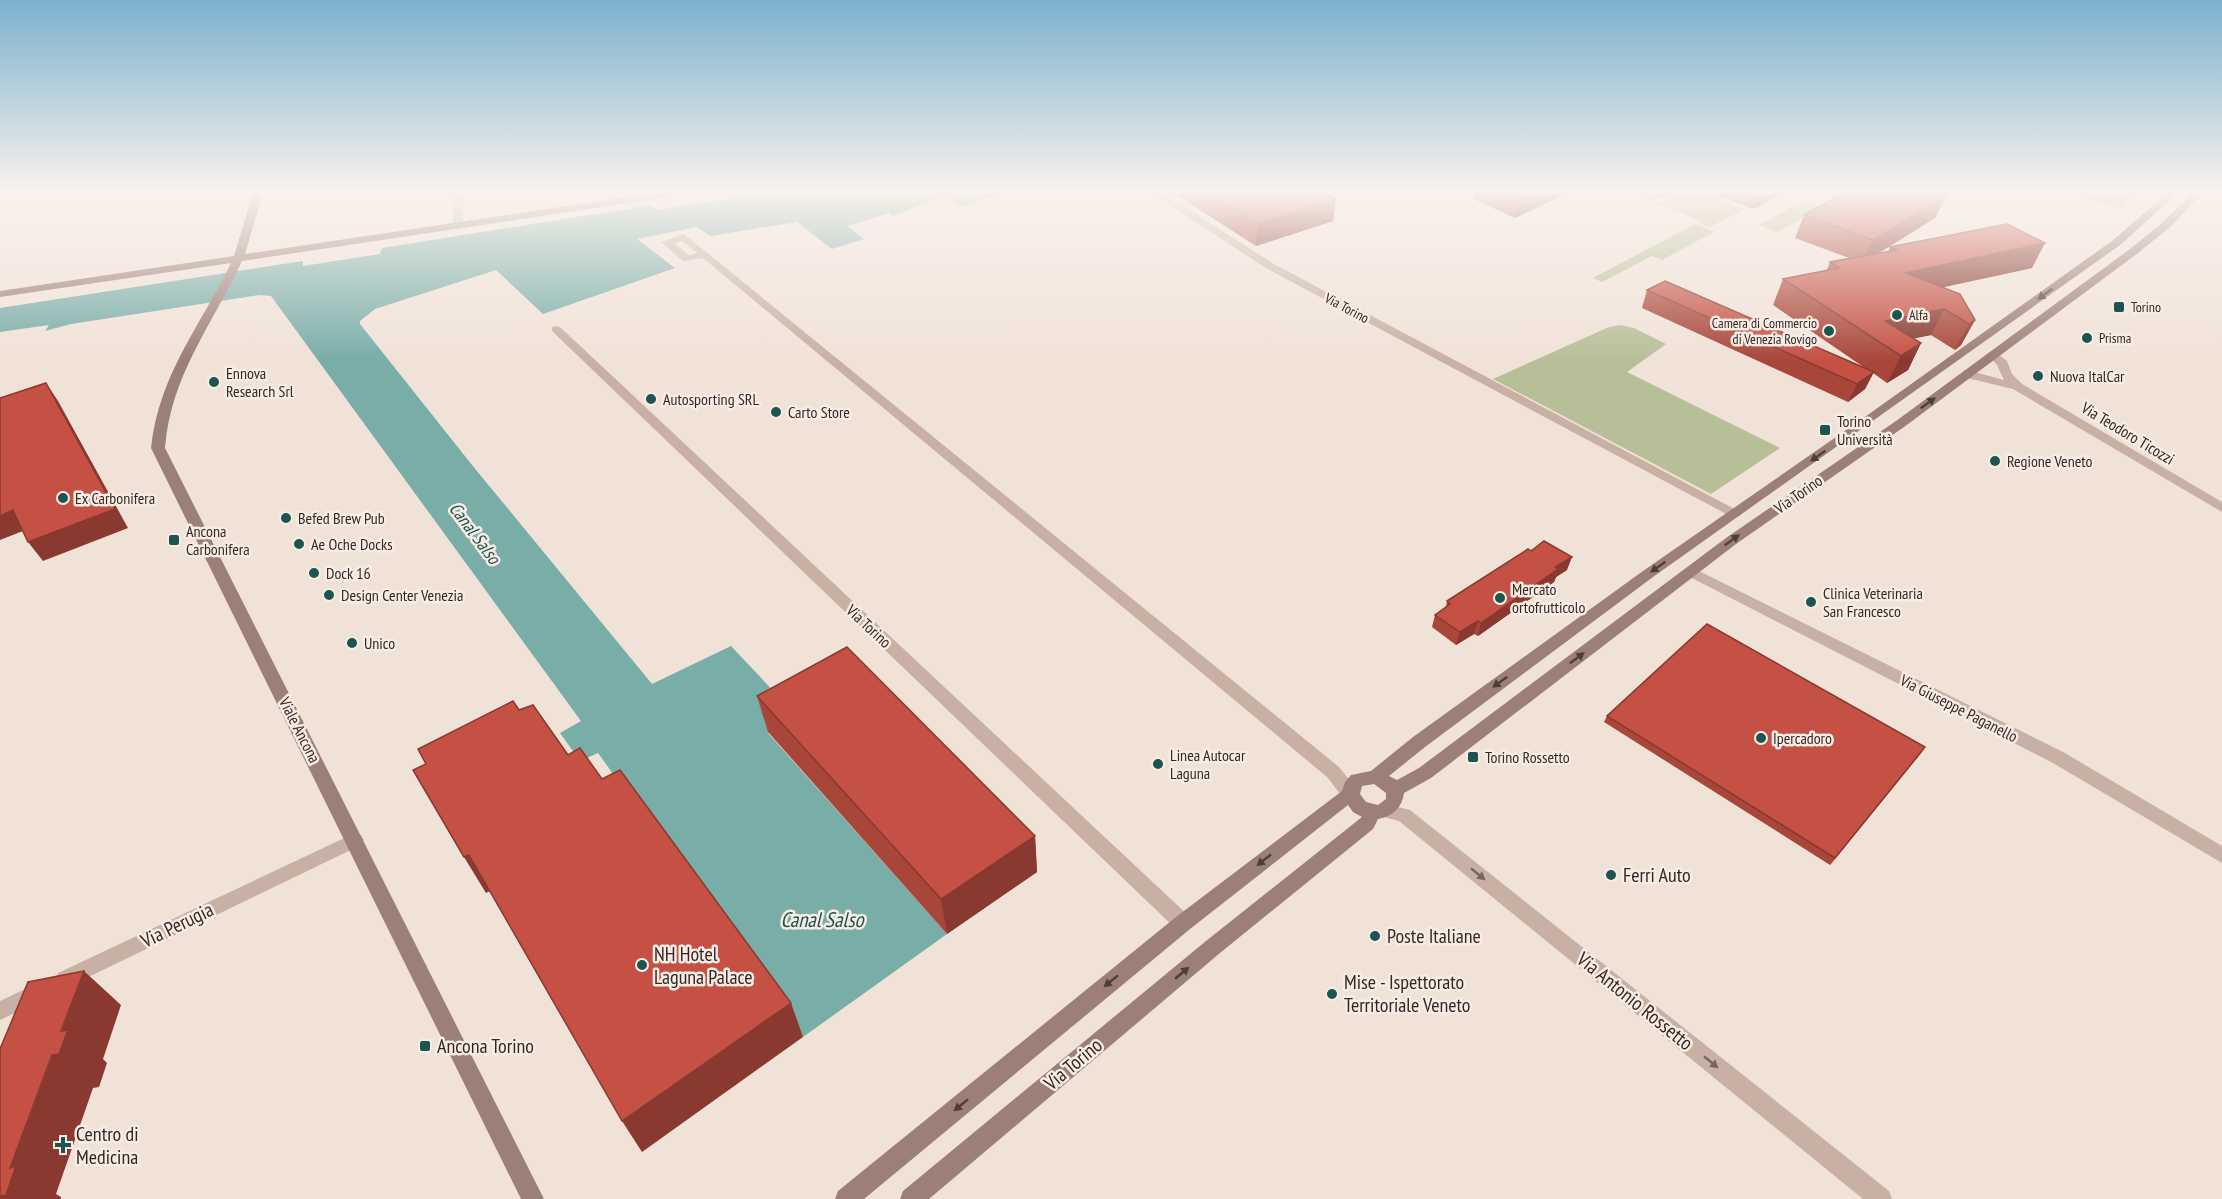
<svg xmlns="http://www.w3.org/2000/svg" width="2222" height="1199" font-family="'PT Sans Narrow',sans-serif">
<rect width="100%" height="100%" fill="#f1e2d8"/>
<g fill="#b7bf99">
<path d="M1630,193H1651L1661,197L1654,201L1658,203C1694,185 1709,195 1745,209L1710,227L1701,224L1703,222Z"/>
<polygon points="2069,193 2137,193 2120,209"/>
<polygon points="1803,201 1821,208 1777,232 1759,225"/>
<polygon points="1695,224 1714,232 1662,260 1652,256 1602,282 1593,278"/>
<polygon points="1620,325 1634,328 1666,344 1627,372 1780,448 1711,494 1493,379 1609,327"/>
</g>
<polygon fill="#78ada8" points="771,193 1003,193 962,207 944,196 893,216 889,213 847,226 864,239 832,249 797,222 710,236 697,227 637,239 675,268 543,314 496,270 375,309 360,321 360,324 472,465 652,684 731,646 797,716 768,733 947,934 803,1037 598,753 580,761 560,733 581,721 271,296 259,295 71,324 45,331 49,325 0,332 0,308 303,261 303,266 380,254 382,248 652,205 656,210"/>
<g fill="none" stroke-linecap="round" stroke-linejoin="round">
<g fill="#c8b0a5" fill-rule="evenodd">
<polygon points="453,193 463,193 463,226 458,229 453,226"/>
<polygon points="1151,193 1163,193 1274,264 1742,513 1740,516 1730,516 1266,268"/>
<path d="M684,234L1339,767L1359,792L1356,797C1342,802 1335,786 1327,777L703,258L683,261L661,242ZM682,241L697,253L689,255L674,243Z"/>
<polygon points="556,326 560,327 1190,917 1193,923 1190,929 1183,931 1176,929 552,331 552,327"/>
<polygon points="1993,350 2007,361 2012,374 2022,384 2222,502 2222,512 2013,389 1963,377 1963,371 1967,370 2004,380 1997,365 1987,354"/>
<polygon points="1691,567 2065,753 2222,846 2222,863 2053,763 1686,575 1684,572 1686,569"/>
<polygon points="1386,804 1410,810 1889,1191 1892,1199 1863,1199 1399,821 1380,816 1377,811 1380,806"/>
<polygon points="355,833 361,835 364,840 361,845 72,985 65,988 58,985 55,979 58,973"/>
<polygon points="38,983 45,985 48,992 45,999 0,1020 0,1001"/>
</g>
<g fill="#9c7f76" fill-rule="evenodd">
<path d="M253,193H263L245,254L654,193H679L674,196L242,261C212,326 171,374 165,448L544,1199H521L151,448C159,374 200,327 231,263L0,297V291L234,256Z"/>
<path d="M2167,193H2178L2120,245L1653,577L1425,747L1389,776L1397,780L1419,768L1726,538L1896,421L2130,249L2162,223L2192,193H2203L2170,227L2138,253L1904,427L1736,544L1431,778L1404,793C1402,808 1393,816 1378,819L1373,829L1220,953L929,1199H900L903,1191L1206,941L1362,817L1353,812L1348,805L1190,929L864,1199H835L838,1191L1176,917L1342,791L1345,782L1351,775L1371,771L1413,737L1643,571L1862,419L2112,241ZM1374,784L1386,793V799L1378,805L1366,802L1360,794L1362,786Z"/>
</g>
</g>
<g fill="#a9463a">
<polygon points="1175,193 1324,193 1336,199 1333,221 1256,246 1175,194"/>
<polygon points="1474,193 1568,193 1515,218 1473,199"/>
<polygon points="1652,193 1669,193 1662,197"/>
<polygon points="1719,193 1784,193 1754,209 1718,196"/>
<polygon points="1839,193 1941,193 1946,196 1935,218 1879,253 1888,252 1890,247 2032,268 1942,287 1975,320 1961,345 1955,350 1931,335 1913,338 1921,343 1908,370 1887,383 1873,373 1865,389 1848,402 1642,308 1647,290 1865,368 1773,305 1783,279 1827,270 1830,262 1849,258 1795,238 1804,215 1840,195 1839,194"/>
<polygon points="1567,570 1556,577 1554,582 1478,636 1474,634 1456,645 1432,627 1435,615 1446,607 1447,601"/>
<polygon points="757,696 1035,836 1037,872 947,934 768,732"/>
<polygon points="1607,716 1921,753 1830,865 1604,722"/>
</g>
<g fill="#89392f">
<polygon points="1521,193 1568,193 1515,218"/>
<polygon points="1663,193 1669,193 1662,197"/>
<polygon points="1760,193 1784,193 1754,209"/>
<polygon points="1946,196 1935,218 1862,263 1873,240"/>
<polygon points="1336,199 1333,221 1256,246 1258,224"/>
<polygon points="2045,243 2032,268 1894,298 1906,273"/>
<polygon points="1944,309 1931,335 1883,345 1885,321"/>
<polygon points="1975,320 1961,345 1955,350 1969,324"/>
<polygon points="1921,343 1908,370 1887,383 1901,356"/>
<polygon points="1874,372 1865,389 1848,402 1857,384"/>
<polygon points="46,383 58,401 128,528 43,561 28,542"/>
<polygon points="13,510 28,529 0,540 0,516"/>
<polygon points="1572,557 1567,570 1556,577 1554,582 1478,636 1481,623 1555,567"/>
<polygon points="1478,621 1474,634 1456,645 1460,632"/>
<polygon points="1925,747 1921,753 1830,865 1835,858"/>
<polygon points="1035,836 1037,872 947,934 941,899"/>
<polygon points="469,855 490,891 486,893 464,857"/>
<polygon points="84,971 121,1005 103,1059 107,1063 99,1087 93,1088 56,1194 61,1197 61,1199 0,1199 0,1196 10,1168"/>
<polygon points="791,1003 803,1037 642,1152 622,1121"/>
</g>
<g fill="#c45143" stroke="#89392f" stroke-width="1.5">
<polygon points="1208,193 1324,193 1336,199 1258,224"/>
<polygon points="1843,193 1941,193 1946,196 1873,240 1804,215"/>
<polygon points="2007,224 2045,243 1906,273 1960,294 1975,320 1969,324 1944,309 1885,321 1921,343 1901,356 1783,279 1839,268 1830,262 1897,250 1890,247"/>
<polygon points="1665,281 1874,372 1857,384 1647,290"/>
<polygon points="46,383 115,509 28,542 13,510 0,516 0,398"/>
<polygon points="1544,541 1572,557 1555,567 1558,569 1481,623 1478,621 1460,632 1435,615 1450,604 1447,601 1528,549 1531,551"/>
<polygon points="1707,624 1925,747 1835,858 1607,716"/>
<polygon points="847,647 1035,836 941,899 757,696"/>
<polygon points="513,701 519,710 533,705 568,755 580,748 602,779 620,770 791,1003 622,1121 469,855 464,857 413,770 426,764 418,749"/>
<polygon points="84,971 61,1031 68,1030 59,1054 52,1055 10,1168 16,1166 6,1195 0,1196 0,1049 28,982"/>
</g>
<defs><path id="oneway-solid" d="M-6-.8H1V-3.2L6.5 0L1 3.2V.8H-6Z" transform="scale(1.5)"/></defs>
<g fill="#4e3e3a">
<use href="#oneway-solid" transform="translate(2045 294) rotate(144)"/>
<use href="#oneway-solid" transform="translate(1928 403) rotate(-36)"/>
<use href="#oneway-solid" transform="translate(1818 456) rotate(145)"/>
<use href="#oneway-solid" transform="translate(1732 540) rotate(-36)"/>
<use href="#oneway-solid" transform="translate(1658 567) rotate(145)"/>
<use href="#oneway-solid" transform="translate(1577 658) rotate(-37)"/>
<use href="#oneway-solid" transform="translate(1500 682) rotate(144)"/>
<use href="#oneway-solid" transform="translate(1264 860) rotate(142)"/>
<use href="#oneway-solid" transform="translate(1182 973) rotate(-40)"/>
<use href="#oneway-solid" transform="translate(1111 981) rotate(141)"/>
<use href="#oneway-solid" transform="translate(961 1105) rotate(141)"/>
</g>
<g fill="#77655f">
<use href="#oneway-solid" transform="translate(1478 874) rotate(39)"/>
<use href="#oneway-solid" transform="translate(1711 1062) rotate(39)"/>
</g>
<linearGradient id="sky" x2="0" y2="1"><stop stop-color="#7bb1ce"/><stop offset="0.53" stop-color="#f9f2ed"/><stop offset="1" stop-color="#f9f2ed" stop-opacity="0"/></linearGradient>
<rect width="2222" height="361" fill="url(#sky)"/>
<g fill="#1c5450" stroke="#f8ece4" stroke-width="2">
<rect x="2113" y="301" width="12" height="12" rx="3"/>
<circle cx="1897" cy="315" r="6"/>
<circle cx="1829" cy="331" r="6"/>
<circle cx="2087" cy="338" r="6"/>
<circle cx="2038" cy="376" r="6"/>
<circle cx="214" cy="382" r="6"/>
<circle cx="651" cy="399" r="6"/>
<circle cx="776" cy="412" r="6"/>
<rect x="1819" y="424" width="12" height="12" rx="3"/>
<circle cx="1995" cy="461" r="6"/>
<circle cx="63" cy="498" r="6"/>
<circle cx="286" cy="518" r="6"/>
<rect x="168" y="534" width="12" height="12" rx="3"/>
<circle cx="299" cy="544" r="6"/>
<circle cx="314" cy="573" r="6"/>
<circle cx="329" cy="595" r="6"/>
<circle cx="1500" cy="598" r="6"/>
<circle cx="1811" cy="602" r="6"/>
<circle cx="352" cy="643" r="6"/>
<circle cx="1761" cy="738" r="6"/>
<rect x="1467" y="751" width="12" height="12" rx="3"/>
<circle cx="1158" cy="764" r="6"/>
<circle cx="1611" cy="875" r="6"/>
<circle cx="1375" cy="936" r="6"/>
<circle cx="642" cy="965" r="6"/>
<circle cx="1332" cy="994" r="6"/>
<rect x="419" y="1040" width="12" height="12" rx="3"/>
<path d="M60 1136h6v6h6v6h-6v6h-6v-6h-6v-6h6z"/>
</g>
<g text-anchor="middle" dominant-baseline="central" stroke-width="5" stroke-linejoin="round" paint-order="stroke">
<g font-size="14" fill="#342826" stroke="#f8ece4" text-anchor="start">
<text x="2131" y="307">Torino</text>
<text x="1909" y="315">Alfa</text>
<text x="1817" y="323" text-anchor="end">Camera di Commercio<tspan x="1817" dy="16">di Venezia Rovigo</tspan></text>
<text x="2099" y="338">Prisma</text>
</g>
<g font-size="14" fill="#342826" stroke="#f8ece4">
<text transform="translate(1347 308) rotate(28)">Via Torino</text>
</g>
<g font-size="16" fill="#342826" stroke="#f8ece4" text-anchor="start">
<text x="226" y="373">Ennova<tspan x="226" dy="18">Research Srl</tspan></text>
<text x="2050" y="376">Nuova ItalCar</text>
<text x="663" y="399">Autosporting SRL</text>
<text x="788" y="412">Carto Store</text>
<text x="1837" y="421">Torino<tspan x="1837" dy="18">Università</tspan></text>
<text x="2007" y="461">Regione Veneto</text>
<text x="75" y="498">Ex Carbonifera</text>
<text x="298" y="518">Befed Brew Pub</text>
<text x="186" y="531">Ancona<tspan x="186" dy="18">Carbonifera</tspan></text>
<text x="311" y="544">Ae Oche Docks</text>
<text x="326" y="573">Dock 16</text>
<text x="1512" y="589">Mercato<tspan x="1512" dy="18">ortofrutticolo</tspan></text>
<text x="1823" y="593">Clinica Veterinaria<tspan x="1823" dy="18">San Francesco</tspan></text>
<text x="341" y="595">Design Center Venezia</text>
<text x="364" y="643">Unico</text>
<text x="1773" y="738">Ipercadoro</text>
<text x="1170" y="755">Linea Autocar<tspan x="1170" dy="18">Laguna</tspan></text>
<text x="1485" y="757">Torino Rossetto</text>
</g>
<g font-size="16" fill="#342826" stroke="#f8ece4">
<text transform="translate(2128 433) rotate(31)">Via Teodoro Ticozzi</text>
<text transform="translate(1798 494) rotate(-35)">Via Torino</text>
<text transform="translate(869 626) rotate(43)">Via Torino</text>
<text transform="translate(1959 708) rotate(27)">Via Giuseppe Paganello</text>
<text transform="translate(300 730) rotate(63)">Viale Ancona</text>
</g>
<g font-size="18" font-style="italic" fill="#1c5450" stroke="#f8ece4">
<text transform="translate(475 533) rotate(53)">Canal Salso</text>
</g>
<g font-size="20" fill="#342826" stroke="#f8ece4" text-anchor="start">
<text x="1623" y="875">Ferri Auto</text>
<text x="1387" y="936">Poste Italiane</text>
<text x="654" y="954">NH Hotel<tspan x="654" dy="23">Laguna Palace</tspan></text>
<text x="1344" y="982">Mise - Ispettorato<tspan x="1344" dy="23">Territoriale Veneto</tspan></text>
<text x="437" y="1046">Ancona Torino</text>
<text x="76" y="1134">Centro di<tspan x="76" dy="23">Medicina</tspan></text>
</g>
<g font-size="20" fill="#342826" stroke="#f8ece4">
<text transform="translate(177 925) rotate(-26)">Via Perugia</text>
<text transform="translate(1635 1001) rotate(39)">Via Antonio Rossetto</text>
<text transform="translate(1073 1064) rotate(-40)">Via Torino</text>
</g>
<g font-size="21" font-style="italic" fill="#1c5450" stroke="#f8ece4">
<text x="822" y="919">Canal Salso</text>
</g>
</g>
</svg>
